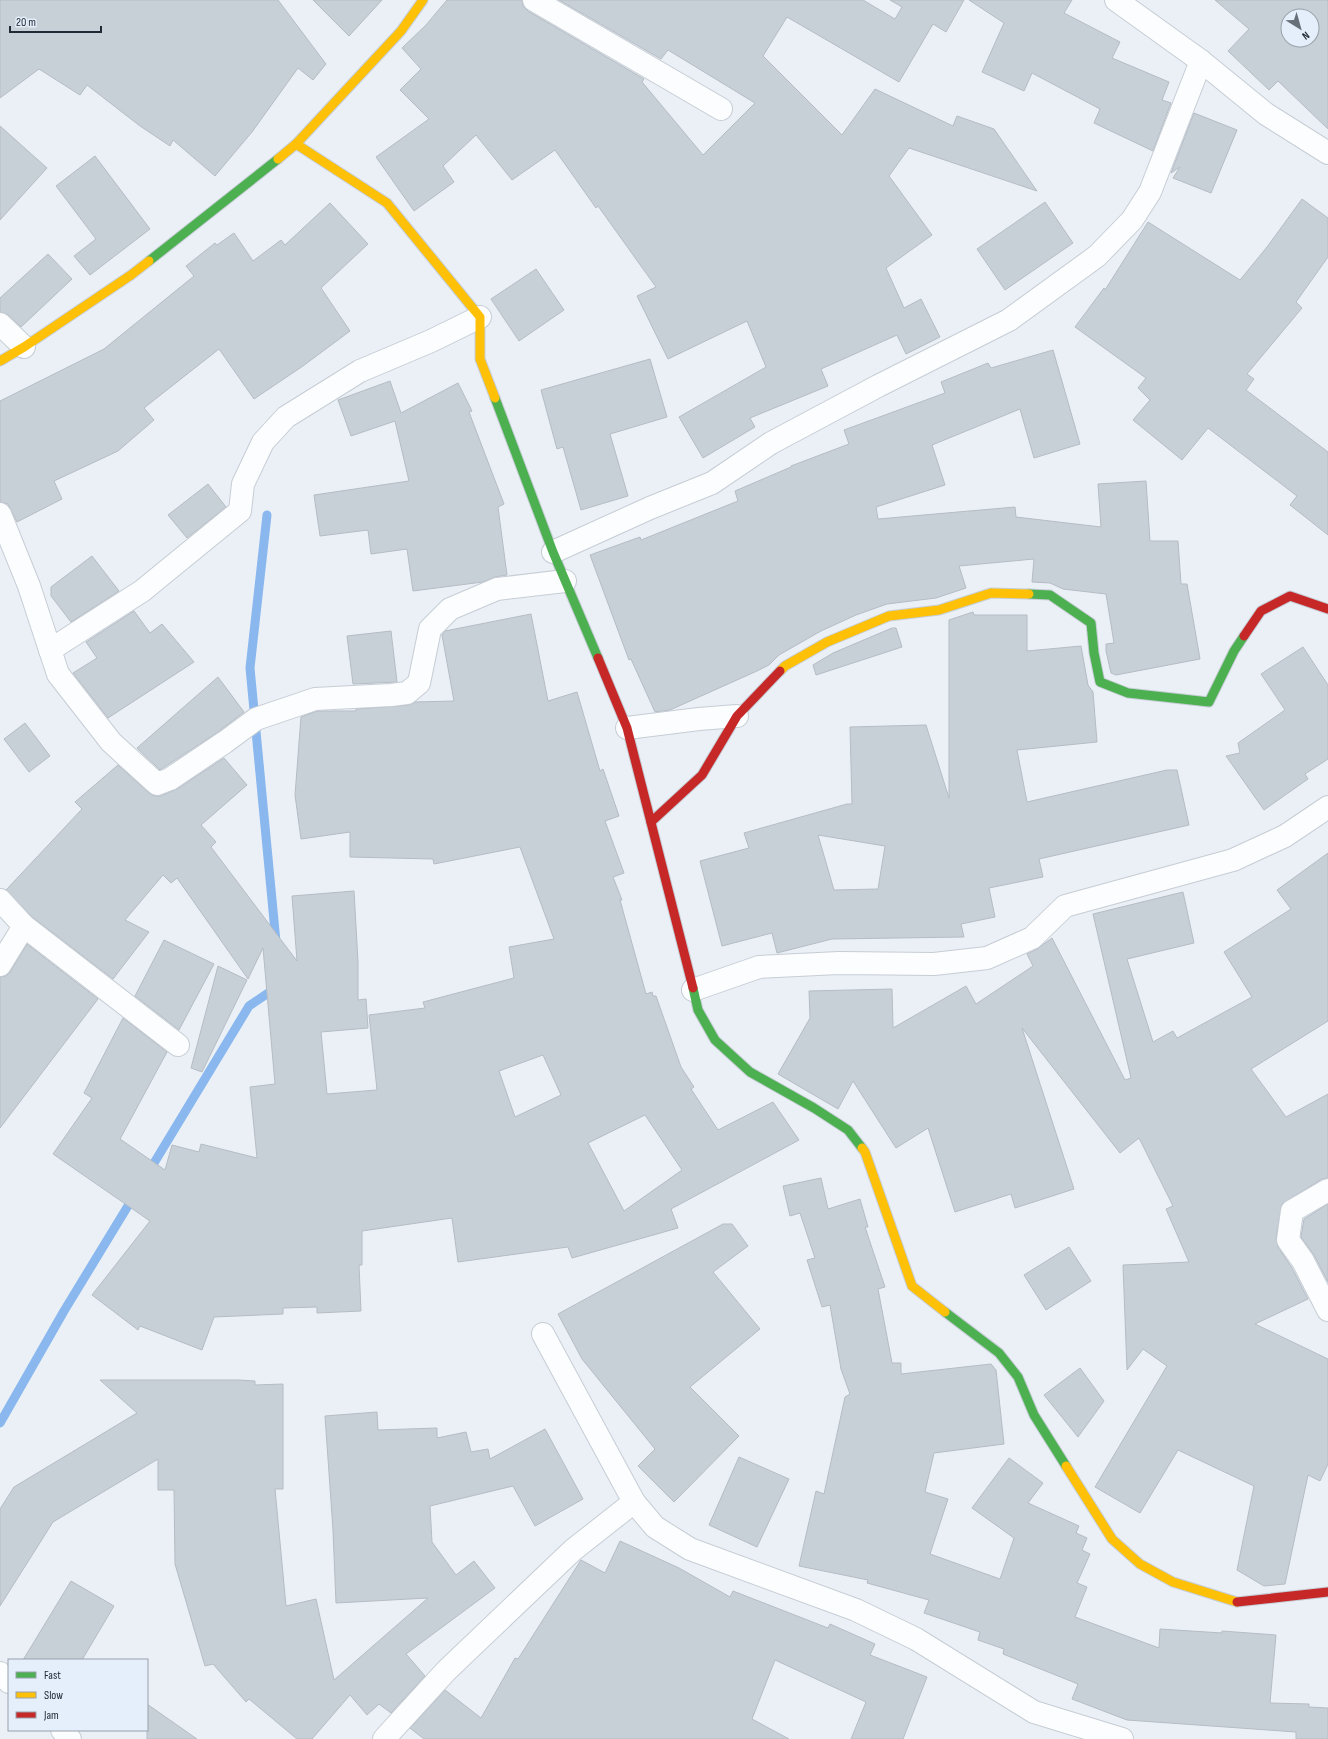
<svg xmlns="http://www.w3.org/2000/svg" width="1328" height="1739" font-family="'Sofia Sans Condensed',sans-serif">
<rect width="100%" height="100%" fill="#eaf0f6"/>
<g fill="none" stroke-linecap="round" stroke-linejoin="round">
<g stroke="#89b7ee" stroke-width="9">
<polyline points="267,515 250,668 276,942"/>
<polyline points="148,1173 249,1006 277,987"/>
<polyline points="0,1423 64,1311 134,1196"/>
</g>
</g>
<g fill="#c8d0d7" stroke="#b6bcc4" fill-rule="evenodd">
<polygon points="0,0 278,0 326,64 313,80 298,68 252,132 215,176 173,140 170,146 140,126 87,85 80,95 39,69 0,98"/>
<polygon points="313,0 382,0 349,36"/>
<polygon points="447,0 522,0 523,6 528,11 644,79 642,82 703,155 755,103 668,50 661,59 559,0 863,0 895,19 902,7 890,0 964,0 946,32 933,24 899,82 787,17 763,56 842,135 875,89 953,126 957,116 994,129 1037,191 909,148 889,176 932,235 886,268 904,308 921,299 940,337 906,354 897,335 821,369 828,386 750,418 755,427 703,458 679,417 766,367 747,321 668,359 637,296 656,287 598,206 596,208 555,150 512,180 476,135 443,166 454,182 414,211 376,157 429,119 400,90 421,69 402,48 426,25"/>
<polygon points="969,0 1072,0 1064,13 1120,42 1112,58 1169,82 1162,100 1171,103 1153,151 1094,123 1100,109 1032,73 1024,91 982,72 1004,23"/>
<path d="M1215,0H1328V129L1278,81L1269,90L1228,51L1249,29ZM1288,16H1312V40H1288Z"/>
<polygon points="1194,113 1237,130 1211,193 1173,178 1180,167 1171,173"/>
<polygon points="0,126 47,168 0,220"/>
<polygon points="95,156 150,229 90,275 74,256 96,239 56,186"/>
<polygon points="1302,199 1328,218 1328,257 1296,302 1302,308 1247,374 1254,379 1246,390 1328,452 1328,535 1290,505 1297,496 1208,428 1182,460 1133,420 1150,400 1138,388 1146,378 1075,327 1104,288 1105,290 1148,222 1240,280 1267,247"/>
<polygon points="1045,202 1073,243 1005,290 977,249"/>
<polygon points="330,203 368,244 321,288 350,331 303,366 254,399 219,349 144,408 154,420 118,451 54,481 62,499 17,522 8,504 0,502 0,401 104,349 194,276 186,266 215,243 217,245 234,233 253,261 281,240 285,245"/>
<polygon points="48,254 72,279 21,327 8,315 0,312 0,298"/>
<polygon points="536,269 564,310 519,341 491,299"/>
<polygon points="1053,350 1080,444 1034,458 1020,409 932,445 945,485 876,507 878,519 1015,507 1016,517 1101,527 1098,484 1146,481 1150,541 1178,541 1181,584 1187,584 1200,659 1116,675 1111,673 1106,651 1106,644 1114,643 1106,594 1063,589 1050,583 1032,582 1034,559 959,566 966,588 936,598 887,604 856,615 821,631 779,655 769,665 757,671 670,710 655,712 631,659 629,660 590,555 640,537 641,540 738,501 735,491 791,467 791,466 849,444 844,430 945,393 941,382 988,363 991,368"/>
<polygon points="650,359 667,417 610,434 628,496 581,510 563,447 557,449 541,390"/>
<polygon points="390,381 401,413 458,383 472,411 469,412 504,504 498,507 507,575 495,577 483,582 413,591 407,549 371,554 368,530 320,536 314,495 409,481 395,421 351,436 338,400"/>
<polygon points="208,484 226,507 187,538 168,515"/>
<polygon points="92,556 119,591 71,622 51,596 51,587"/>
<polygon points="134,611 150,633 162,624 194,662 108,718 73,673 97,658 86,642"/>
<path d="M973,612L974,615H1027V651L1081,646L1088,685L1093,692L1097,742L1017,750L1027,802L1167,770H1177L1189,825L1039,859L1043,877L989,888L995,917L961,924L964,937L832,939L777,953L772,933L722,946L700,861L749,848L744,833L847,804H852L850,727L926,725L949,798V620ZM818,835L885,846L878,889L834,890Z"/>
<path d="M531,614L548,701L577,692L600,771L603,769L619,816L605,821L624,873L613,877L622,900H620L646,994L652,992L653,996H656L681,1067L694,1087L691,1089L718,1130L773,1102L799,1140L671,1209L678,1228L572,1258L568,1247L458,1262L452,1218L362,1231V1265H359L361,1311L317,1313V1307L283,1308V1314L214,1317L202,1350L140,1326L138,1330L92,1295L150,1221L53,1154L92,1098L84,1093L123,1018L167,1052L120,1139L165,1170L172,1145L199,1152L201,1144L257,1158L250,1087L275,1084L263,948L248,979L177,878L171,883L163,875L125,920L149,932L113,979L32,917L6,890L82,809L75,802L118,765L149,793L155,796H161L177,789L224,758L247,785L201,825L216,842L211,847L297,961L292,896L354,891L358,962V1000L366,999L368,1028L321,1032L327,1094L377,1090L369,1015L425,1008L423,1002L514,978L509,947L554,939L520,847L434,864L433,859L350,857V832L301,839L295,795L301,717L317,711H356V709L409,705L415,702L454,701L442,635L445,631ZM543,1055L561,1095L515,1117L499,1071ZM645,1115L682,1170L624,1211L588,1143Z"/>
<polygon points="892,628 896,628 902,647 816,675 813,665 833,653"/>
<polygon points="391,631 397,682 353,684 347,636"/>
<polygon points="1303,647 1328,685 1328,759 1305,774 1308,779 1264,810 1226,756 1240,753 1238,743 1285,710 1261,674"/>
<polygon points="218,677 244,712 218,732 160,770 137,748"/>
<polygon points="25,723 50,756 29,772 4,739"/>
<polygon points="1328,853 1328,1021 1251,1069 1286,1117 1328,1094 1328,1178 1322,1179 1282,1204 1276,1238 1278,1247 1292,1268 1308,1299 1255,1324 1328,1359 1328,1464 1320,1481 1308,1475 1285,1584 1264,1586 1237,1570 1254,1486 1178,1450 1140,1513 1095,1487 1167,1366 1143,1349 1127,1370 1123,1265 1189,1262 1166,1209 1173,1206 1139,1138 1120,1153 1022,1028 1074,1189 1015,1208 1011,1194 955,1212 928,1128 896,1148 853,1081 838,1109 778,1074 810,1018 809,991 892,989 893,1028 966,986 976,1004 1033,966 1027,954 1037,949 1052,938 1125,1080 1131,1078 1093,914 1183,892 1194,943 1127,959 1153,1042 1173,1031 1177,1038 1252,997 1224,952 1291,909 1277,890"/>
<polygon points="164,940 214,964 179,1030 135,996"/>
<polygon points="27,944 98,999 0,1128 0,977 6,976 10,972"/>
<polygon points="218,966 247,980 202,1072 191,1068"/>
<polygon points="821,1178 828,1209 860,1199 868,1227 865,1227 885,1287 878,1289 892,1363 901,1363 901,1374 991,1364 996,1370 1004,1444 934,1453 925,1492 948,1499 930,1554 1000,1579 1014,1538 972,1508 1009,1458 1043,1483 1028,1503 1079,1526 1076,1533 1087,1538 1082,1550 1090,1554 1077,1583 1087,1587 1075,1617 1159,1648 1160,1629 1222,1633 1222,1631 1276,1635 1270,1703 1309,1704 1309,1707 1328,1708 1328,1739 1296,1739 1296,1732 1127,1720 1072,1699 1078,1684 1003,1654 1004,1649 978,1640 980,1632 924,1613 929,1600 867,1583 868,1580 799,1566 816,1491 824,1494 845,1397 850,1394 841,1369 830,1305 822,1307 807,1260 815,1258 800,1213 790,1216 783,1186"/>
<polygon points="1328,1204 1328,1282 1314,1255 1301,1237 1304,1219"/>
<polygon points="723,1224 732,1224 748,1246 713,1272 760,1329 690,1387 739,1436 674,1502 638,1466 655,1449 582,1359 558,1314"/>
<polygon points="1069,1247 1091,1281 1046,1310 1024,1275"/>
<polygon points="1080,1368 1104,1401 1078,1437 1044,1395"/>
<polygon points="100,1380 238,1380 255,1381 255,1385 283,1384 283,1489 275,1489 286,1606 316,1599 334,1680 428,1598 336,1603 333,1530 325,1416 377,1412 378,1430 437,1428 437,1438 466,1432 471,1452 488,1449 490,1459 545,1429 583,1499 535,1526 513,1486 430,1506 432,1542 456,1575 474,1561 495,1588 406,1654 425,1676 391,1713 379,1704 367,1715 350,1695 312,1739 297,1739 249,1699 246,1702 213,1664 205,1666 175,1564 174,1490 158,1490 158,1459 53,1522 0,1606 0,1509 14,1487 137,1413"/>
<polygon points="739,1457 789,1479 757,1547 709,1525"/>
<polygon points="620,1541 679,1568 730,1597 733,1591 828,1628 830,1624 875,1644 870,1655 927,1677 903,1739 851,1739 866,1702 775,1660 752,1719 789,1739 424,1739 410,1728 445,1690 481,1718 515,1658 518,1659 581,1560 605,1573"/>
<polygon points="71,1581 114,1606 82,1660 23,1660"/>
<polygon points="147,1704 197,1739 147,1739"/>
</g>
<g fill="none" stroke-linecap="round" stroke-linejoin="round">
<g stroke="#c6cdd5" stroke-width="24">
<g id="street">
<polyline points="534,0 721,109"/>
<polyline points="1116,0 1201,61 1266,114 1328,153"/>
<polyline points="0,324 24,347"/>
<polyline points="0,514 29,586 58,674 111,742 157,784 170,779 225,742 256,719 315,699 391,695 407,693 419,683 430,629 450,609 497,589 565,581"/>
<polyline points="553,552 650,508 712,483 771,443 878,386 1009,320 1097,256 1132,220 1150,192 1201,61"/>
<polyline points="50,650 142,591 240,511 243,484 263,442 286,417 360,371 431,341 480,317"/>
<polyline points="627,728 699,719 737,716"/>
<polyline points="0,900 24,926 178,1045"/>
<polyline points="0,965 24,926"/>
<polyline points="693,990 759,967 839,963 934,964 987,958 1032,938 1065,906 1233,860 1285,836 1328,807"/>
<polyline points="1328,1190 1292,1211 1288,1240 1303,1261 1328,1310"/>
<polyline points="543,1334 634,1502 655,1527 690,1549 856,1610 916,1639 1034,1712 1122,1739"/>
<polyline points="0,1673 9,1682"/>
<polyline points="62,1730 70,1739"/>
<polyline points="384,1739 446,1671 573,1550 634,1502"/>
</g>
</g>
<g stroke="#c6cdd5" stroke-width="11">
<g id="fast">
<polyline points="149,261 278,159"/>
<polyline points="495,398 553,552 598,658"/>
<polyline points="1029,594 1050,595 1091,623 1094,653 1100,682 1128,693 1209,702 1234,651 1244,636"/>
<polyline points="693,988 698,1010 715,1040 750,1072 814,1108 848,1130 862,1148"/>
<polyline points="945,1312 999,1353 1018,1377 1034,1415 1066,1466"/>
</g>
</g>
<g stroke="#c6cdd5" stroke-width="11">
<g id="slow">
<polyline points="296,144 387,203 480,317 480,359 495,398"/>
<polyline points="278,159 296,144 401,31 423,0"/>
<polyline points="0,361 24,347 131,275 149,261"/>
<polyline points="780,671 785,666 827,642 889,616 939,610 991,593 1029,594"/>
<polyline points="862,1148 865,1152 912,1286 945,1312"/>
<polyline points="1066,1466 1112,1539 1140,1564 1173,1582 1237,1602"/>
</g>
</g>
<g stroke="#c6cdd5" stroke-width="11">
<g id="jam">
<polyline points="1244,636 1261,611 1290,596 1328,609"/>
<polyline points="598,658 627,728 693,988"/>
<polyline points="651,822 702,775 737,716 780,671"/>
<polyline points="1237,1602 1328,1592"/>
</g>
</g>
<use href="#street" stroke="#fcfdfe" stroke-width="22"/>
<use href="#fast" stroke="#4caf50" stroke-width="9"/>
<use href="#slow" stroke="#ffc107" stroke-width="9"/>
<use href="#jam" stroke="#c62828" stroke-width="9"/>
</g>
<rect x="8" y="1659" width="140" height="72" fill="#e5effb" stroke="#97a0ab"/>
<rect x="16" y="1672" width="20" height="6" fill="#4caf50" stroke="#97a0ab"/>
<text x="44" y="1679" font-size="12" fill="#212a34">Fast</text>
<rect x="16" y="1692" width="20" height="6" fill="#ffc107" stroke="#97a0ab"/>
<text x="44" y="1699" font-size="12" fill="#212a34">Slow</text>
<rect x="16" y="1712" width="20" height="6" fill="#c62828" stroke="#97a0ab"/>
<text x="44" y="1719" font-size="12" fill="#212a34">Jam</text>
<g transform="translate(1300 28) rotate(143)"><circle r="19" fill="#e5effb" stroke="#97a0ab"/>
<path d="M0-3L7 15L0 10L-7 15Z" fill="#676f78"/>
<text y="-6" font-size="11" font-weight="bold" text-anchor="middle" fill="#212a34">N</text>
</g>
<path d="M10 26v6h91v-6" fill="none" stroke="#212a34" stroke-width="2"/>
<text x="16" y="26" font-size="12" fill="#212a34" stroke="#e5effb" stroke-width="3" paint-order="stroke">20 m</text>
</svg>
